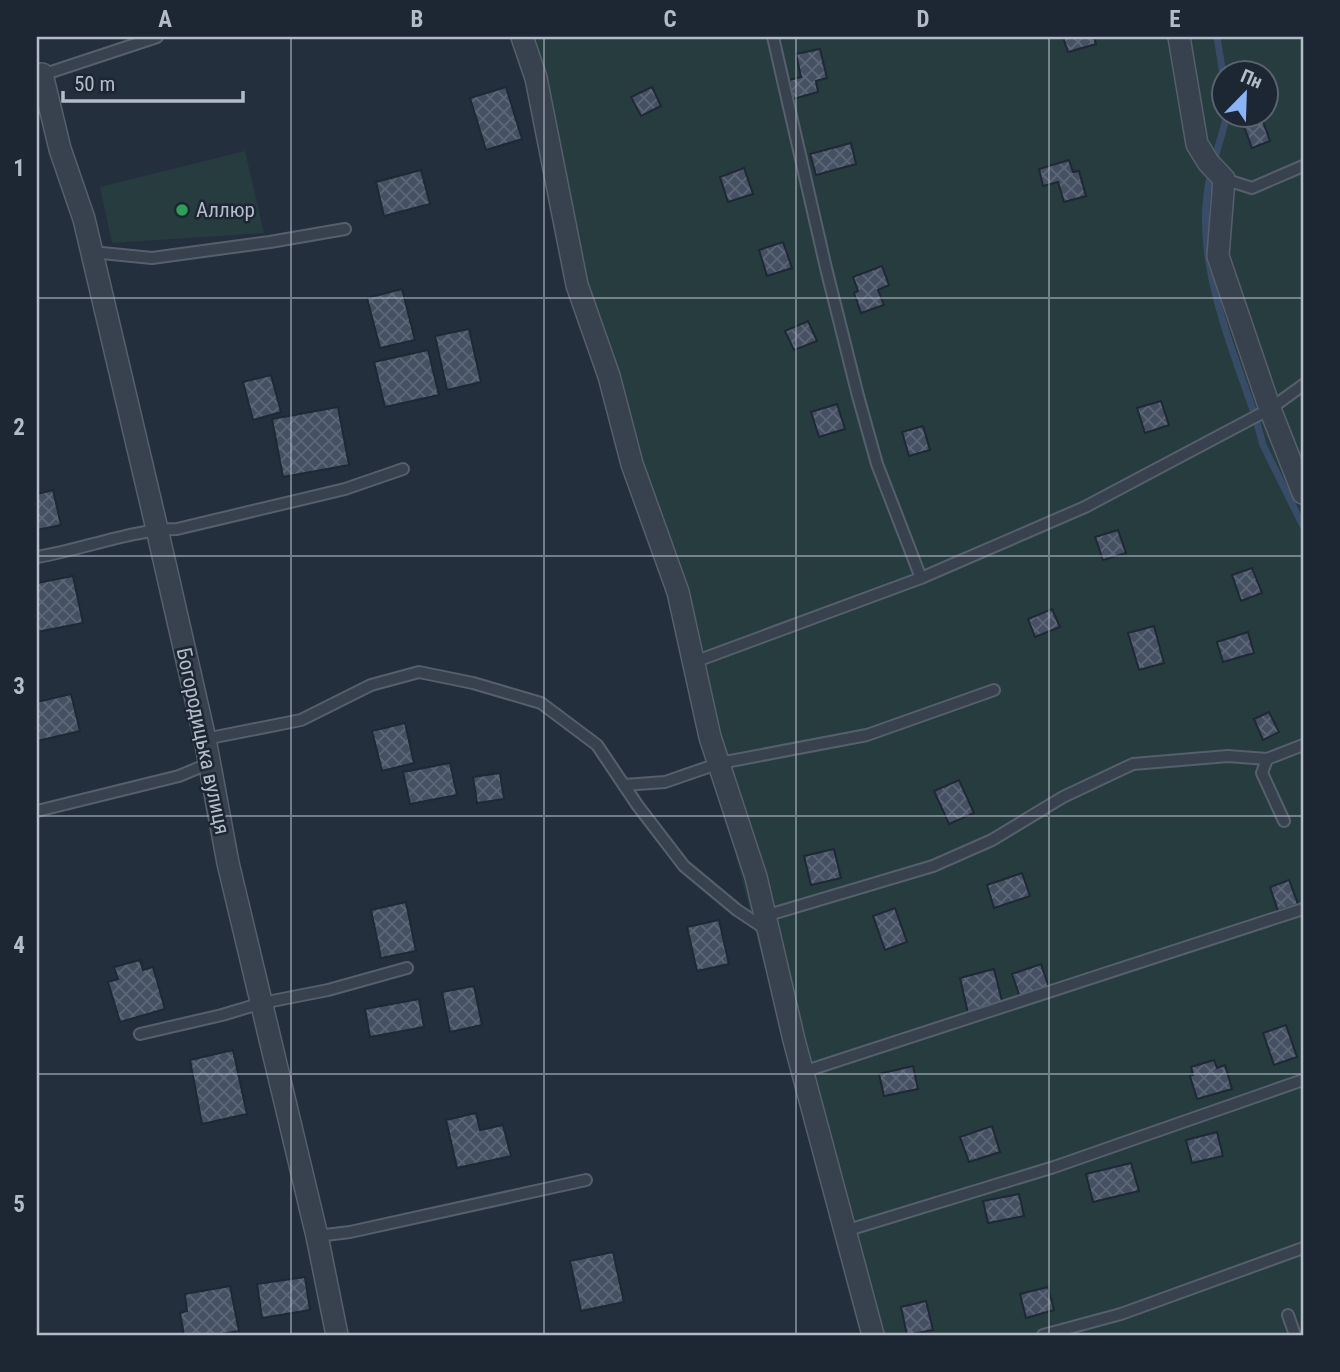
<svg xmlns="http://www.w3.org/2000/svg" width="1340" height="1372" font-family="'Roboto Condensed',sans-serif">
<defs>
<pattern id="building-cross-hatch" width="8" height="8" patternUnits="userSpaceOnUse" patternTransform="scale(1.75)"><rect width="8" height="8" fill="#455162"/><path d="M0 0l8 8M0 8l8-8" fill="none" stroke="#5d6877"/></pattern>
</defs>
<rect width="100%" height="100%" fill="#242f3e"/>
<g fill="#263c3f" fill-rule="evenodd">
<path d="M512,37H1303V1335H860L556,162ZM1224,74H1266V116H1224Z"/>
<polygon points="245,151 264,233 112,243 100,187"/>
</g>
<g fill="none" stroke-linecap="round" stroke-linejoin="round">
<g stroke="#394c67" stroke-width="7">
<polyline points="1217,37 1224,81"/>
<polyline points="1214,161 1227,116"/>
<path d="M1211,173C1191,252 1229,339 1254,413"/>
<polyline points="1257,423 1263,445 1303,526"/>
</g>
</g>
<g fill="url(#building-cross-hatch)" stroke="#1f2835" stroke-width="2">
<polygon points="1063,37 1094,37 1096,44 1068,52"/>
<polygon points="820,49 827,78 816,81 818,92 793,99 789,80 801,77 796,54"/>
<polygon points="506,87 522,139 486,150 470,98"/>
<polygon points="652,87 661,106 641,116 631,97"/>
<polygon points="1240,116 1261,116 1270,141 1252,148"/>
<polygon points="851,143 856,164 816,175 810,154"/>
<polygon points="1069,160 1073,172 1079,171 1086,196 1064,202 1058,182 1043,186 1039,169"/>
<polygon points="744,168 753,194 728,202 720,177"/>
<polygon points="421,170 430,204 384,216 376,182"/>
<polygon points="783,242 792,268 767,276 759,250"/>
<polygon points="882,266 889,285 878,290 884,305 861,313 854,293 858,291 853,277"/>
<polygon points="402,289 415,340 380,348 367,298"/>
<polygon points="808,321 817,341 794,350 785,331"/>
<polygon points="469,329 481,382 447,390 435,336"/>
<polygon points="428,350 439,395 385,407 374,362"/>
<polygon points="271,375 281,412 253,420 243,382"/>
<polygon points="1161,401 1169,425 1145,433 1137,408"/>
<polygon points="837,404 845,429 819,437 811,412"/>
<polygon points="338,407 349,465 283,477 272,419"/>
<polygon points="923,426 930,450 909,456 902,432"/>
<polygon points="53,490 61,525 37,530 37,494"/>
<polygon points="1118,530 1126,553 1103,560 1095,537"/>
<polygon points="1252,568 1262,593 1241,601 1232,575"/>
<polygon points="73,576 83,623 37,632 37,583"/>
<polygon points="1052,609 1060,627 1035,637 1028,619"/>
<polygon points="1154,626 1164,663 1139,670 1128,633"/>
<polygon points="1248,632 1254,653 1223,662 1217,642"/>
<polygon points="71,694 80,731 37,741 37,702"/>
<polygon points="1269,712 1279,732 1263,740 1254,719"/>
<polygon points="405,723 414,763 382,771 372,731"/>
<polygon points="450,763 457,795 410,804 403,772"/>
<polygon points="500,773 504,799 477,803 473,777"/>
<polygon points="959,780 974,813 949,824 934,791"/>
<polygon points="834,849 841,878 811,885 804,856"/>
<polygon points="1022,873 1030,896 994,908 987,885"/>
<polygon points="1289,880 1298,904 1278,911 1270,887"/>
<polygon points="406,902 416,951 381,958 371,910"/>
<polygon points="895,908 907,942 885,950 873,916"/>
<polygon points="719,920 729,964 697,971 687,927"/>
<polygon points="140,960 143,970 153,967 165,1009 120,1022 108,982 118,979 114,967"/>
<polygon points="1041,964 1049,988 1020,997 1012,974"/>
<polygon points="994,969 1003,1005 968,1013 960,978"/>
<polygon points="474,986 482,1025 450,1032 442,992"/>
<polygon points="419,999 424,1027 370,1037 365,1009"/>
<polygon points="1286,1025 1297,1057 1274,1065 1263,1033"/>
<polygon points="233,1050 247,1114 202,1124 190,1060"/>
<polygon points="1214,1060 1217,1068 1225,1065 1232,1089 1197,1099 1190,1076 1193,1075 1191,1067"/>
<polygon points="913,1066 918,1089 884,1096 879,1074"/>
<polygon points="476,1113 480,1130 503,1125 511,1156 457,1168 446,1120"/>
<polygon points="992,1126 1000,1152 969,1162 960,1137"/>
<polygon points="1217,1132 1223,1156 1192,1163 1186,1140"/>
<polygon points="1131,1163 1139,1191 1093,1202 1086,1174"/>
<polygon points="1019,1194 1024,1216 988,1223 983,1201"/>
<polygon points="613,1252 624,1302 581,1311 570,1261"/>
<polygon points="305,1277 310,1310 262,1318 257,1284"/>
<polygon points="230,1286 239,1331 215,1335 184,1335 180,1313 187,1311 185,1294"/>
<polygon points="1048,1287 1054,1310 1026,1318 1020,1294"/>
<polygon points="926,1301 933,1330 907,1335 901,1307"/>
</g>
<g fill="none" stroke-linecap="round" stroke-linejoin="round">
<g stroke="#565f6c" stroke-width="14">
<g id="service">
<polyline points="773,37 826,268 858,396 877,464 921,578 1085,507 1270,409 1303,385"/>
<polyline points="39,76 157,37"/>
<polyline points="1224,179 1252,188 1303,166"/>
<polyline points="92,252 152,258 270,242 345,229"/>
<path d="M37,557C81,550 134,529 177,529L345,489L403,469"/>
<polyline points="694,662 921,578"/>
<polyline points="205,739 301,720 371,685 419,672 473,683 541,703 597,745 638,806 684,866 737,910 767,930"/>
<polyline points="624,785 665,782 720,763 867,735 994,690"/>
<polyline points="37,811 179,776 210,763"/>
<polyline points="1284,821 1262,773 1267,759 1303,745"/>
<polyline points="765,916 933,866 992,840 1063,797 1133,764 1228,756 1267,759"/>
<polyline points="140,1034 222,1015 262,1003 328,990 407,968"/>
<polyline points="803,1072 1303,909"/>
<polyline points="845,1231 1054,1167 1303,1080"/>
<polyline points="317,1236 350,1232 586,1180"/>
<polyline points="1288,1315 1295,1335"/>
<polyline points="1043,1335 1121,1314 1303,1248"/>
</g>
</g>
<g stroke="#565f6c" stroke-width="24">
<g id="minor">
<polyline points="522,37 536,78 577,285 609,376 632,464 678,592 710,737 756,877 794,1040 873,1335"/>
<polyline points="1179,37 1197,144 1208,162 1224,179 1218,256 1270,409 1303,493"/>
<polyline points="42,74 60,149 84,219 157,529 205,739 228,863 317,1236 337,1335"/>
</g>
</g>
<use href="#service" stroke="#38414e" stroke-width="10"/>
<use href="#minor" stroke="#38414e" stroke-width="21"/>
</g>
<path fill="none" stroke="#b4bcc9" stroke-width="2" stroke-opacity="0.55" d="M291,37V1335M544,37V1335M796,37V1335M1049,37V1335M37,298H1303M37,556H1303M37,816H1303M37,1074H1303"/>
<circle fill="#2e9e5b" stroke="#1d2633" stroke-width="2.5" cx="182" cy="210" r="7"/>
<g text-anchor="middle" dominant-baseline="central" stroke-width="5" stroke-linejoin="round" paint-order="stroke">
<g font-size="21" fill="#b4bcc9" stroke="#1d2633" text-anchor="start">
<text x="196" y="210">Аллюр</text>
</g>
<g font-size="21" fill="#b4bcc9" stroke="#1d2633">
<text transform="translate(203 741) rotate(78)">Богородицька вулиця</text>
</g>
</g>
<rect width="1340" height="1372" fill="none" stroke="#1d2633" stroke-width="77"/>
<g transform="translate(1245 94) rotate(23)"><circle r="33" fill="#1d2633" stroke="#59626f" stroke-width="2"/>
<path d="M0-5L12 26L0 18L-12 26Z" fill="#8ab4f8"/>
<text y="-10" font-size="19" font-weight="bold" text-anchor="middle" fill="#b4bcc9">Пн</text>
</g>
<path d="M63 91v10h180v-10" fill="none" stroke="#b4bcc9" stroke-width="3.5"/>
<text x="74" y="91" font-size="21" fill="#b4bcc9" stroke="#1d2633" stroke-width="5" paint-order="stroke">50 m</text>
<rect x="38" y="38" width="1264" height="1296" fill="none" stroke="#b4bcc9" stroke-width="2.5"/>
<g font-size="23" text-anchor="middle" font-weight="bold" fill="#b4bcc9">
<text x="165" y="27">A</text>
<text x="417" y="27">B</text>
<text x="670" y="27">C</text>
<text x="923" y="27">D</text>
<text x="1175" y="27">E</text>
<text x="19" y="176">1</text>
<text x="19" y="435">2</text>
<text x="19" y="694">3</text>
<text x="19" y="953">4</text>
<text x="19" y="1212">5</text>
</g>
</svg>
